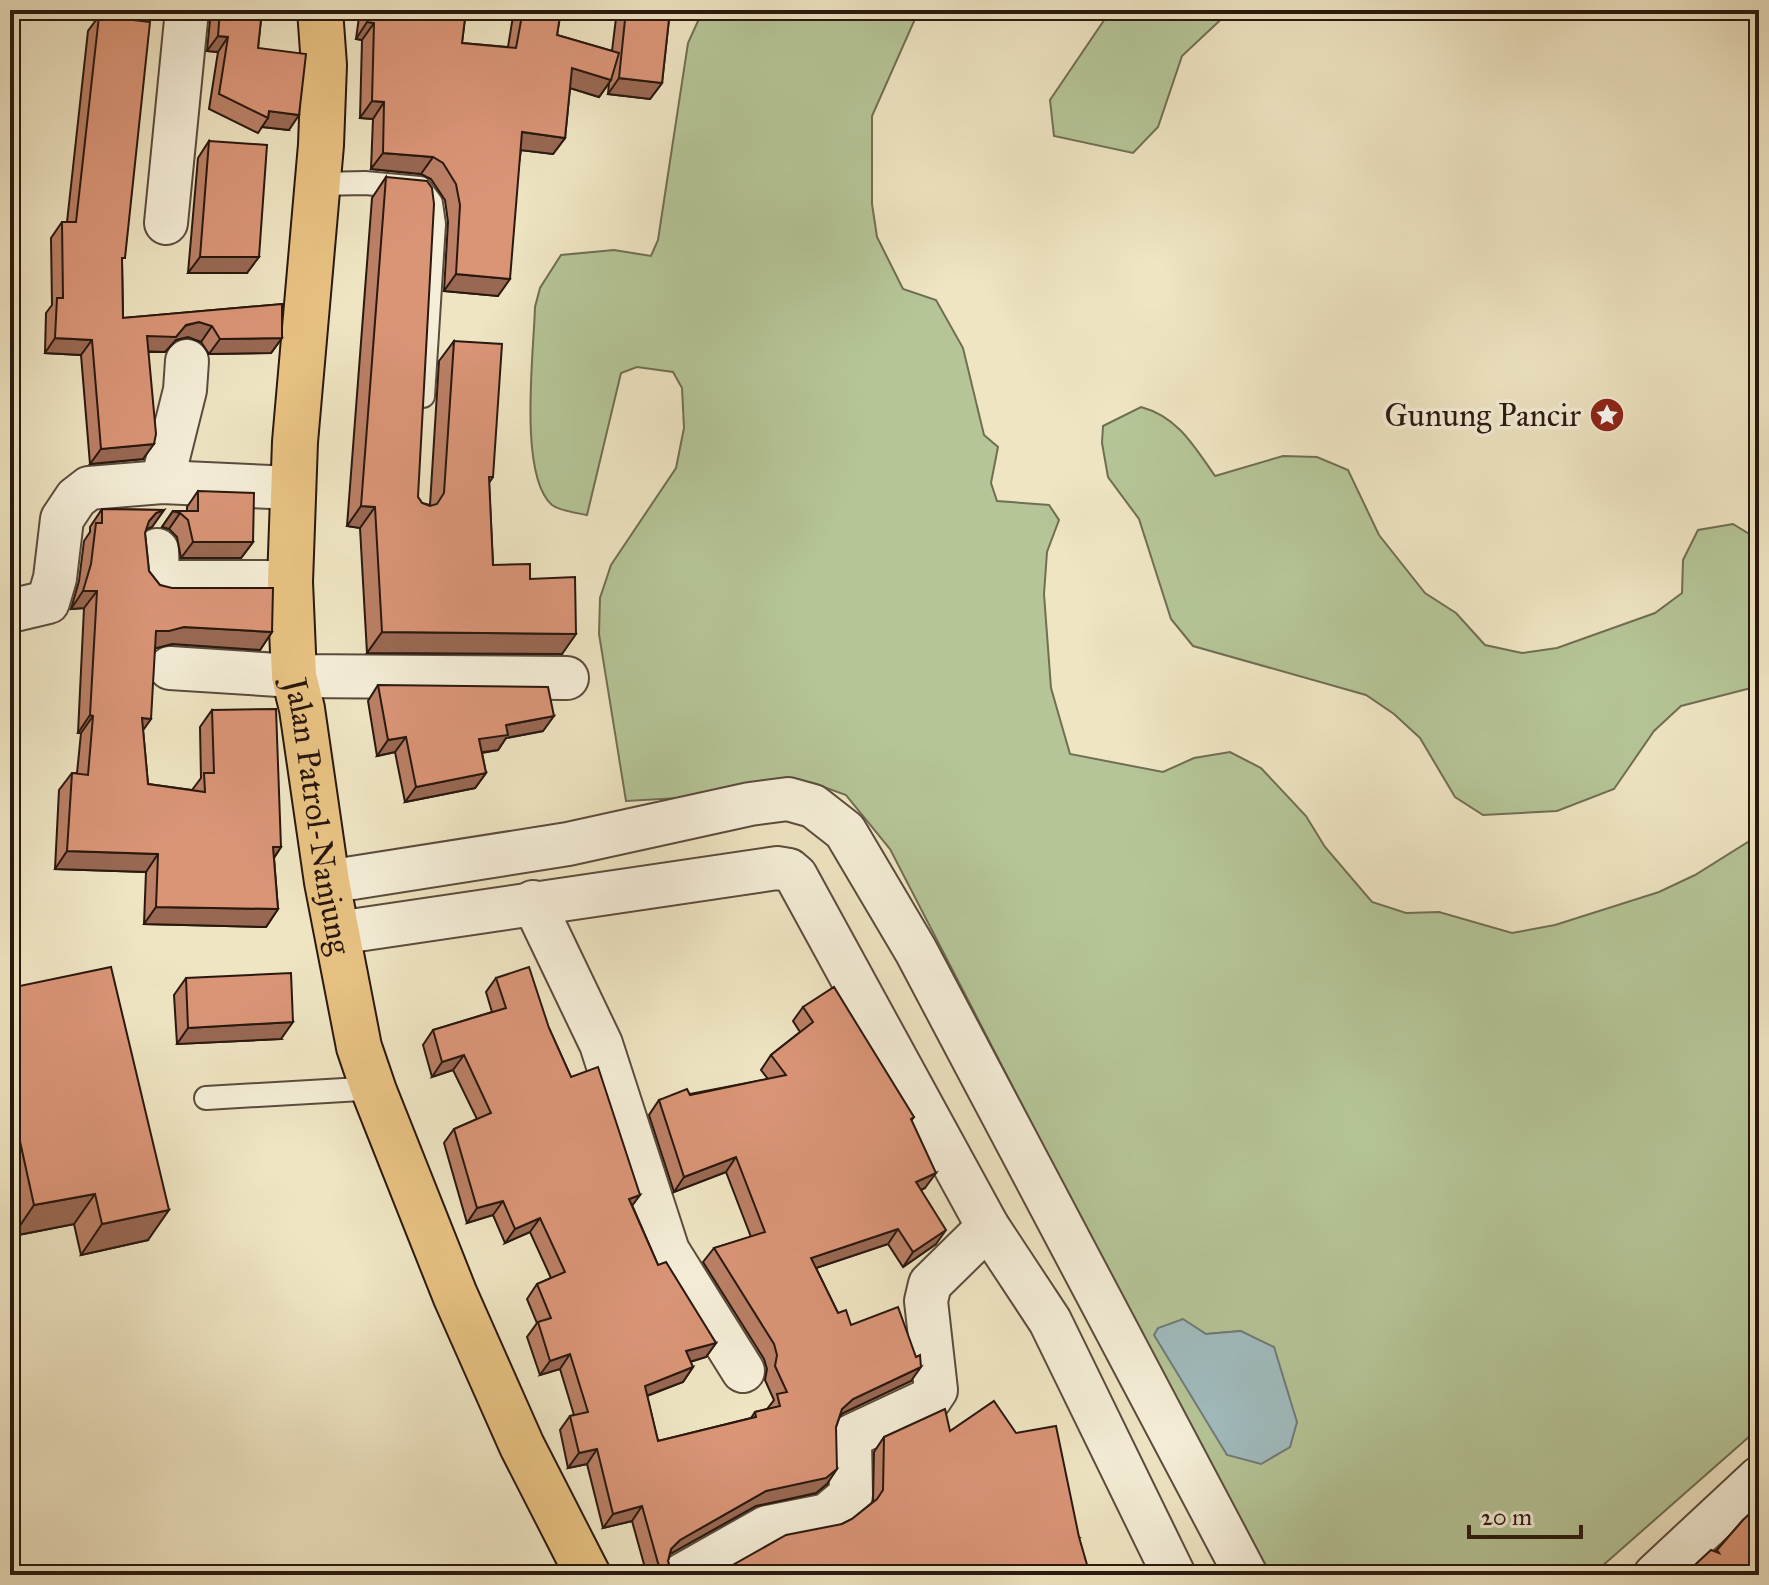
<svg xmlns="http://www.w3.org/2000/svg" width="1769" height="1585" font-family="'IM FELL Great Primer',serif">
<rect width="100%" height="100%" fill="#efe5c3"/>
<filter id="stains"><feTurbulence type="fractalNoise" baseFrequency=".0025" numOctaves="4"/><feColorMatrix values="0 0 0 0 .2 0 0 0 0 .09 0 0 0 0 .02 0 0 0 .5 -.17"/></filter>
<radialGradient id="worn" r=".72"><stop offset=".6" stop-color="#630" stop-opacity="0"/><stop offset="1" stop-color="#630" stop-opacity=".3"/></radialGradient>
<g fill="#b5c597" stroke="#706e53" stroke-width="2" fill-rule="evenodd">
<path d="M703,10H919L872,116V204L877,237L903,289L936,300L963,348L984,435L998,447L991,483L997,501L1049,505L1059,520L1047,552L1044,594L1051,688L1070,754L1163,772L1194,758L1230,752L1261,768L1306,816L1325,847L1372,902L1406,913L1439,912L1512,933L1555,925L1659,892L1695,875L1759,835V1428L1592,1575H1265L890,849L846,795L813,783L794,781L679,798L626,801L599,634L600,598L611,565L676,468L684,428L682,388L673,372L637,367L621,373L587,515C577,513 560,511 552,505C518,475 534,351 535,307L540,288L561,255L614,250L651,256L658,240L688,43ZM1183,1320L1206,1334L1241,1331L1227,1455Z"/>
<polygon points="1111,10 1231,10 1182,56 1158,127 1133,153 1054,136 1050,100"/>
<path d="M1141,407C1178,417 1194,446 1215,476L1283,456L1317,457L1348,470L1379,535L1425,593L1456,613L1485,645L1522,653L1557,648L1655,613L1682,593L1683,560L1698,530L1733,524L1759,540V686L1681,706L1654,731L1614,789L1557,811L1483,815L1455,797L1420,738L1394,714L1366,695L1193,646L1171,619L1139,519L1108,477L1102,443L1103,426Z"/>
</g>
<polygon fill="#a0bcbf" stroke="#717a79" stroke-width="2" points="1183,1319 1206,1334 1241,1331 1274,1347 1297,1422 1290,1447 1261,1464 1227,1455 1154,1335 1158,1328"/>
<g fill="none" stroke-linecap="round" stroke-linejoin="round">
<g stroke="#5b4b3c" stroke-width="26">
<g id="lane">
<polyline points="318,184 365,183 420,188 431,203 434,224 423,396"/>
<polyline points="206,1098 361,1089 374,1091"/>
</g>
</g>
<g stroke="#5b4b3c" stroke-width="46">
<g id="street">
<polyline points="166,223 187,10"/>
<polyline points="162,482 185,390 187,361"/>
<polyline points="157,550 158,578 160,582 290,582"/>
<polyline points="10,611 48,602 55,578 62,519 76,498 89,488 162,482 293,488"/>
<polyline points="170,668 294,676 567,678"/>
<polyline points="327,882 568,844 750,804 788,799 813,806 845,831 916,951 1246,1575"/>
<polyline points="533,902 601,1044 668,1251 743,1371"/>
<polyline points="337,933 777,868 789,870 796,876 988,1227 1050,1321 1174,1575"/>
<polyline points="682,1575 767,1527 827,1515 851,1495 850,1441 853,1435 930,1399 936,1390 926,1301 930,1284 988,1227"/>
<polyline points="1655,1575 1759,1478"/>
</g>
</g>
<g stroke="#2a180f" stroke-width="48">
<g id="primary">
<path id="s1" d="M320,10L324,65L321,145L295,442L290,582L294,676L302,709L327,882L359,1047L374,1091L455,1295L522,1446L588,1575"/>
</g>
</g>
<use href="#lane" stroke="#f5eed8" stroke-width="22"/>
<use href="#street" stroke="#f5eed8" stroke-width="42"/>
<use href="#primary" stroke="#e8c282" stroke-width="44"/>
</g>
<g fill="#bb8066" stroke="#2a180f" stroke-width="2">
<polygon points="211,10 262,10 258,48 289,130 262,127 258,133 209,109 218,52 207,51"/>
<polygon points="360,10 466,10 462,43 508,47 514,10 561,10 557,35 612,51 617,10 670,10 662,83 650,99 608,94 609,83 599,97 570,88 565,138 553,154 521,150 498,296 444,291 448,222 445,200 431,179 421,174 371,169 373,119 360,118 362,40 356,39"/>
<polygon points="99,16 122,262 123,318 282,304 282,338 271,353 209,354 201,342 188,337 176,340 165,352 148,352 143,459 90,464 81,355 45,353 46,313 52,305 51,238 62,222 67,222 88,31"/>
<polygon points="209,141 247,273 188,273 198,158"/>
<polygon points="386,177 418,497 422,503 430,505 439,361 454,341 493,477 489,483 493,565 530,579 562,654 367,653 360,528 347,526 372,198"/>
<polygon points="198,491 253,542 241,558 181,558 177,537 169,529 162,527 173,511 187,511 187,507"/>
<polygon points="102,509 164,510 152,527 146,529 145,533 149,571 160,585 272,632 260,650 172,644 155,648 143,730 148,784 192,790 201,778 200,727 212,710 281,847 274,858 278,909 266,927 144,924 146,872 55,869 59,790 72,773 77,773 81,733 78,733 84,608 71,609 79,581 84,541 90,532 90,527"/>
<polygon points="378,685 543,731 506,738 498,750 482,753 486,773 475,788 405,802 395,752 377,756 368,701"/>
<polygon points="186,978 281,1039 177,1044 174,995"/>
<polygon points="496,978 549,1028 571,1077 640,1195 632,1205 658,1265 716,1343 706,1357 690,1362 693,1367 683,1382 647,1396 658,1441 751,1418 755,1412 767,1409 774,1400 765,1380 767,1369 764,1359 703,1262 714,1248 751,1237 726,1172 674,1192 649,1115 659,1100 768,1079 761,1070 771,1055 800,1032 793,1021 803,1007 914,1117 911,1121 925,1188 921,1190 936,1244 903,1267 888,1244 816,1268 838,1313 911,1381 843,1413 840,1416 836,1427 827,1484 816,1493 756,1506 670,1554 668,1561 671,1572 674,1575 647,1575 632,1521 603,1528 587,1464 568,1468 560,1430 570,1416 574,1415 560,1369 540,1375 527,1337 537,1323 527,1299 537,1284 551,1278 530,1232 505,1243 493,1215 467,1223 444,1143 454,1129 477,1119 453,1070 432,1077 423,1045 433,1030 492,1012 486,992"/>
<polygon points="10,988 148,1240 81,1255 74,1224 13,1236 10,1222"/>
<polygon points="950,1431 1079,1537 842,1524 852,1519 873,1502 874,1452 884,1437"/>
<polygon points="1743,1520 1759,1575 1684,1575 1715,1552"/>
</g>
<g fill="#996853" stroke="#2a180f" stroke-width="2">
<polygon points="367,22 374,23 362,40 356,39"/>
<polygon points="218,36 228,37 218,52 207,51"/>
<polygon points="572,68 611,80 599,97 560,85"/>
<polygon points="619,78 662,83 650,99 608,94"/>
<polygon points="372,101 384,102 373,119 360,118"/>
<polygon points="269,111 299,115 289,130 262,127 268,118"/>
<polygon points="522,132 565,138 553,154 511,149"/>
<polygon points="383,153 433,157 421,174 371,169"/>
<polygon points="200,257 259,257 247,273 188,273"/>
<polygon points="456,274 510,279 498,296 444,291"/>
<polygon points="199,322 212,326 201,342 188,337 176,340 165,352 136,351 147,336"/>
<polygon points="55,338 92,340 81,355 45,353"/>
<polygon points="282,338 271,353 209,354 220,339"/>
<polygon points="154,444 143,459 90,464 101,449"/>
<polygon points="361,506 375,507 360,528 347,526"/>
<polygon points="164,510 152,527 144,530 149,521 156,513"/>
<polygon points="173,511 180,513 169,529 162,527"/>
<polygon points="193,542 253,542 241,558 181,558"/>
<polygon points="83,591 97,591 84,608 71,609"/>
<polygon points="184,627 272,632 260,650 172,644 157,648 143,648 156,631"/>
<polygon points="382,632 576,634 562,654 367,653"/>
<polygon points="90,715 93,716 81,733 78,733"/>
<polygon points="554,716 543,731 506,738 498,750 469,754 479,739 506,725"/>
<polygon points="142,718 151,719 139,736"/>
<polygon points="406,737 395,752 377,756 388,740"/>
<polygon points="486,773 475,788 405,802 416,787"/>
<polygon points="273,847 281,847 269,865"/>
<polygon points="67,851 158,854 146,872 55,869"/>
<polygon points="156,907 278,909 266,927 144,924"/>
<polygon points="293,1022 281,1039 177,1044 188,1028"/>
<polygon points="464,1055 453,1070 432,1077 442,1062"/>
<polygon points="736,1157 726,1172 674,1192 684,1177"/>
<polygon points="936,1173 925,1188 906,1197 916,1182"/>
<polygon points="95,1194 74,1224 13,1236 34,1205"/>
<polygon points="640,1195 629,1210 629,1199"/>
<polygon points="503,1201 493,1215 467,1223 477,1208"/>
<polygon points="169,1210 148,1240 81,1255 102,1224"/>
<polygon points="540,1218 530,1232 505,1243 515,1229"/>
<polygon points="898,1229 888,1244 801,1273 811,1258"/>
<polygon points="946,1230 936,1244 903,1267 913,1252"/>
<polygon points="716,1343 706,1357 676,1366 686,1351"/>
<polygon points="570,1354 560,1369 540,1375 550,1361"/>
<polygon points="693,1367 683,1382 635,1400 645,1386"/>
<polygon points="921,1367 911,1381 843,1413 832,1423 842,1409 853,1399"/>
<polygon points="597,1449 587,1464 568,1468 579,1453"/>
<polygon points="837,1469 827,1484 816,1493 756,1506 670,1554 671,1549 680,1540 766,1491"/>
<polygon points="642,1506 632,1521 603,1528 613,1514"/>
</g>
<g fill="#da9577" stroke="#2a180f" stroke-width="2">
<polygon points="220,10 262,10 258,48 306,54 299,115 269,111 268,118 219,94 228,37 218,36"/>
<polygon points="369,10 466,10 462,43 516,48 523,10 561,10 557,35 619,53 611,80 572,68 565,138 522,132 510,279 456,274 460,205 456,184 443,163 433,157 383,153 384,102 372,101 374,23 367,22"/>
<polygon points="626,10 670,10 662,83 619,78"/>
<polygon points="99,16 150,22 125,258 122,258 123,318 282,304 282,338 220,339 212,326 199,322 186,325 176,337 147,336 156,434 154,444 101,449 92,340 55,338 57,298 63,298 62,222 76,222"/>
<polygon points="209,141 267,145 259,257 200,257"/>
<polygon points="386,177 427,181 432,188 434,204 418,497 422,503 430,506 437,504 444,493 454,341 502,344 493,477 489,477 493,565 530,564 530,579 575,577 576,634 382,632 375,507 361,506"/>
<polygon points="198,491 254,493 253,542 193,542 188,520 180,513 173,511 198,511"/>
<polygon points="102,509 164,510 156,513 149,521 145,533 149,571 160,585 172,588 273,588 272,632 184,627 169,631 156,631 151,719 142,718 148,784 205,792 204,773 214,773 212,710 276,709 281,847 273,847 278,909 156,907 158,854 67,851 72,773 88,775 93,716 90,715 97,591 83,591 91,564 96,523 102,523"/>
<polygon points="378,685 548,687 554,716 506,725 508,735 479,739 486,773 416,787 406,737 388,740"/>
<polygon points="111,967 169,1210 102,1224 95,1194 34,1205 10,1096 10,988"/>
<polygon points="529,967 549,1028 571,1077 598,1067 640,1195 629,1199 658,1265 666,1262 716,1343 686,1351 693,1367 645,1386 658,1441 756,1417 755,1412 780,1406 777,1394 787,1392 775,1366 777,1355 774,1344 714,1248 765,1232 736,1157 684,1177 659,1100 687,1089 690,1095 786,1075 771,1055 813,1022 803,1007 834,987 914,1117 911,1119 936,1173 916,1182 946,1230 913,1252 898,1229 811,1258 838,1313 846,1310 851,1325 898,1307 916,1357 920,1355 921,1367 853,1399 842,1409 836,1427 837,1469 826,1478 766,1491 680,1540 671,1549 668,1561 671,1572 674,1575 665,1575 658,1563 642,1506 613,1514 597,1449 579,1453 570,1416 588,1412 570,1354 550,1361 538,1322 551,1318 537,1284 565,1272 540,1218 515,1229 503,1201 477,1208 454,1129 491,1113 464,1055 442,1062 433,1030 506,1008 496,978"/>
<polygon points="291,973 293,1022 188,1028 186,978"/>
<polygon points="994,1401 1016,1433 1056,1426 1079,1537 1090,1575 715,1575 786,1535 842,1524 852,1519 877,1499 883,1490 884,1437 945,1409 950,1431"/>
<polygon points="1759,1505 1759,1575 1730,1575 1726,1568 1718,1575 1684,1575 1711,1550 1719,1553 1717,1550 1743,1520"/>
</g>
<defs>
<g id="sight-disc" transform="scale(1.8)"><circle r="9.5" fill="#8f2418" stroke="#f5eed8"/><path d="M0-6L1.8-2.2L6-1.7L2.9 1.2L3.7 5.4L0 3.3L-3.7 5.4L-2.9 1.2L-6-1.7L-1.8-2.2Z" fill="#fff"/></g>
</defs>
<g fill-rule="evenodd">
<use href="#sight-disc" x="1607" y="415"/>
</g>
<g text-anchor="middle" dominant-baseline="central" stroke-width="7" stroke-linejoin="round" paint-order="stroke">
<g font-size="32" fill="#2a180f" stroke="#f5eed8" text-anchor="end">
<text x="1581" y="415">Gunung Pancir</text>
</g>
<g font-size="32" fill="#2a180f" stroke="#f5eed8">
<text stroke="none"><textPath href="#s1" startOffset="810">Jalan Patrol-Nanjung</textPath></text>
</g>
</g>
<rect width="1769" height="1585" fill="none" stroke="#efe5c3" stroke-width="40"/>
<rect x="12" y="12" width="1745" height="1561" fill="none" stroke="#2a180f" stroke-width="4"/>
<rect x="20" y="20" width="1729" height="1545" fill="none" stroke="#2a180f" stroke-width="2"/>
<path d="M1469 1525v12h112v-12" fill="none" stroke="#2a180f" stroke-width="4"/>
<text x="1481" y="1525" font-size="24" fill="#2a180f" stroke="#f5eed8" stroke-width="6" paint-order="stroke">20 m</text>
<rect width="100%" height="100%" filter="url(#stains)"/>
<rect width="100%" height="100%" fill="url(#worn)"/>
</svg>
